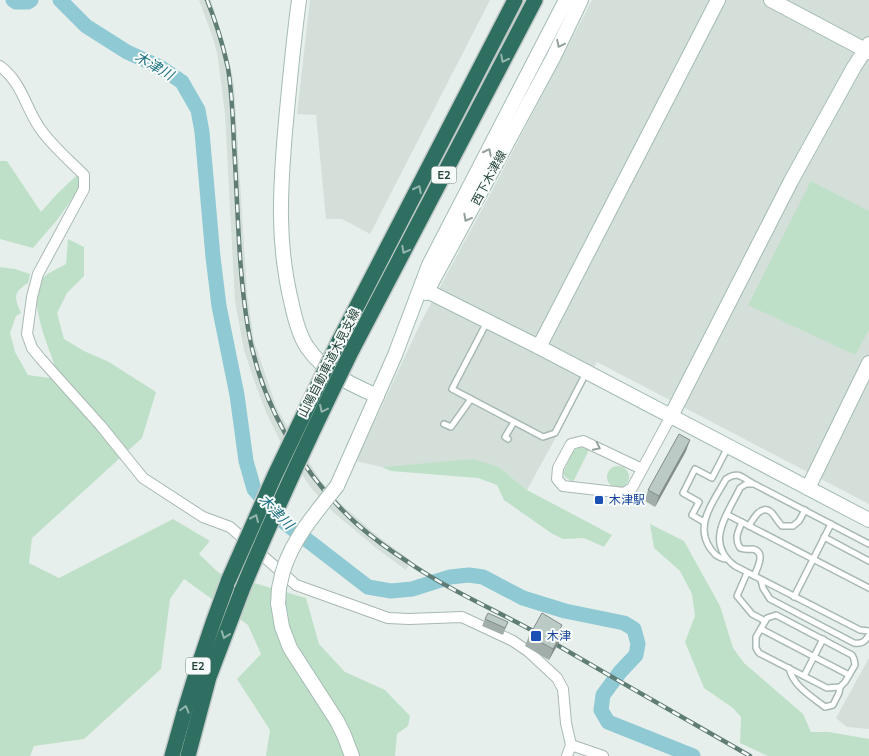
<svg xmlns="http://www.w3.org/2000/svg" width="869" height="756" font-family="'Nunito Sans','Noto Sans JP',sans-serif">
<rect width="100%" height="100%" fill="#e6efeb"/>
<g fill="#d4dfda">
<polygon points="199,0 211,0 228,56 234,84 247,293 254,341 277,409 320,480 340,503 374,533 411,561 406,570 376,548 333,512 311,488 279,439 266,412 255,383 244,350 235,301 225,114 218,58 213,38"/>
<polygon points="310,0 490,0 370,234 342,219 326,219 316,115 297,114"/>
<polygon points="592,0 869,0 869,504 597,362 527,490 499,467 474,460 382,467 356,461 422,320 493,189"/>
<polygon points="869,658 869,729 847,727 836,718"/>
</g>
<g fill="#bfe0c8">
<polygon points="0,161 7,161 41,212 57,194 77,175 82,185 57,220 33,248 0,239"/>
<polygon points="811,181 869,211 869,330 855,355 748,305"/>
<path d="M68,239L84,247V276L67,293L57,313L64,339L84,351L109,362L156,392L142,438L32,538L29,563L59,578L173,519L210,541L199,554L219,573L306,598L319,644L345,672L385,690L410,716L408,726L397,734L395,756H266L270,730L237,679L261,654L248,625L184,579L170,599L161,669L84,739L34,746L30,756H0V267L15,269L30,274L28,283C13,293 14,297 21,313L16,316L10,333L15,352L28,375L49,378L54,363C47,343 26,295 43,278C49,272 59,268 66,264Z"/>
<polygon points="580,447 589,450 573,482 565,477 563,473 573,451"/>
<polygon points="474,459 499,467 527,490 612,535 604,547 584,538 563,539 551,533 504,500 497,485 478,478 391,471 382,467"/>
<circle cx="618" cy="477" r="11"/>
<polygon points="650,524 684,541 720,606 733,648 744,663 803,714 811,732 829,732 869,739 869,756 768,756 740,743 741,717 733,708 704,688 685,642 695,616 692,594 680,571 654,548"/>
</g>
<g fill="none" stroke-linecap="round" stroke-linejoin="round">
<g stroke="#8ec9d4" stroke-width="15">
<polyline points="13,0 16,2 28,2 31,0"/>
<polyline points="60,0 86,26 127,52 160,67 182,82 198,110 202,132 213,257 219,306 237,395 246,461 254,489 280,519 368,587 391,591 412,589 450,577 469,575 483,577 523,598 565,611 624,623 634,629 638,644 636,655 620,672 603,695 601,710 608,722 693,756"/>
</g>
<g stroke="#a8b8b2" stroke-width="8">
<g id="lane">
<polyline points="487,322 452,389 543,437 555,433 586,373"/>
<polyline points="444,424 451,427 471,399"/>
<polyline points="508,439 505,437 514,422"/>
<polyline points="728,515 869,588"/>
<polyline points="704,522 692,515 699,502 683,493 695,469 712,478 728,447"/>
<path d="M742,522C738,532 734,538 740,548C745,550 747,549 752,549C767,551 757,569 754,576"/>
<path d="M749,526C753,519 761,504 771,512C775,516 778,522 782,526H793L799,521L805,510"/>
<polyline points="824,537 869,561"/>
<path d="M869,544L754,484H746L740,488C727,515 704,543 735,566L860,630L869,631"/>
<path d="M725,559C717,557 715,555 710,548C694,524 714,501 726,479C737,471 742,477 752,483"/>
<polyline points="747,573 737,596 752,614 765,621"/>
<path d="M761,580L763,588L770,599L854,643C862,644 865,642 869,635"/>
<polyline points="794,597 831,524"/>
<polygon points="776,615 852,655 854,659 855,665 845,682 840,687 827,688 759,653 756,648 756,637 767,618"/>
<polyline points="761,629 849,675"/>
<path d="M789,668C793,686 811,696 825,707L833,705L839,693L840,687"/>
<polyline points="804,676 823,639"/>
</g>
</g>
<g stroke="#a8b8b2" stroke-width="12">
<g id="street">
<path d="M0,66C22,83 25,106 39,127C51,145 69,160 84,175V189L38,274L32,297L27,334L32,348L41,359L101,426L143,478L203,517L230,527L296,585L388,618L409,619L462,617L513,641L529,652L557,678L563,689L566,723L571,745L567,756"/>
<polyline points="642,469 583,441 571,444 558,468 557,479 563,486 624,493 632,488 671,416"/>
<polyline points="571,745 603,756"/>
</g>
</g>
<g stroke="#a4bbb3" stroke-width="16">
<g id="secondary">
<path d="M299,0C293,44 289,88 285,132C280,193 277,244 292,305C295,319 299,335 307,347C324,372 350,384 377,396"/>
<polyline points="771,0 869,52"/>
<polyline points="421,288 539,347 869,520"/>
<polyline points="426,293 553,58 581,0"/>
<polyline points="539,347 718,0"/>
<polyline points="671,416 791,181 854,67 869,44"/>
<polyline points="337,486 395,355 429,265 566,0"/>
<polyline points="808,488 869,363"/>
<polyline points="278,603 282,627 290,648 337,721 344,735 352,756"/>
</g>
</g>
<g stroke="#c2cac8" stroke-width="18">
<g id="highway">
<polyline points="339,341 515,0"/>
<polyline points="352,350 535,0"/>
<path d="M172,756C188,696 207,637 229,579"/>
<polyline points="188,756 209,677 242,590"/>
</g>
</g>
<use href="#lane" stroke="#fff" stroke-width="5"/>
<use href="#street" stroke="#fff" stroke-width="10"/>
<use href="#secondary" stroke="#fff" stroke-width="14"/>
<use href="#highway" stroke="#2f6f62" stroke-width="15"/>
<g stroke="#5f7d75" stroke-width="4.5">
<path id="rail" d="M207,0C216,22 223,45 228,68C232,93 233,119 234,145C238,206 238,268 248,328C260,403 302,475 358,525C374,539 391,551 408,562C447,589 491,608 533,631C605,673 678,715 750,756"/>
</g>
<use href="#rail" stroke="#f7fbf9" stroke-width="2.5" stroke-dasharray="8" stroke-linecap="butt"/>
<g stroke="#a4bbb3" stroke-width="16" stroke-linecap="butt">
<path id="secondary-bridge" d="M278,603C279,597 278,590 280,584C286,546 314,515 337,486"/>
</g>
<g stroke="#c2cac8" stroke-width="18" stroke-linecap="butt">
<g id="highway-bridge">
<polyline points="229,579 274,477 339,341"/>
<path d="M242,590C276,508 313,429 352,350"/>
</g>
</g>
<use href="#secondary-bridge" stroke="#fff" stroke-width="14"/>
<use href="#highway-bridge" stroke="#2f6f62" stroke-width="15"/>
</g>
<g fill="#a1aea9">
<polygon points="686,451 655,507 645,501 648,490"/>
<polygon points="485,619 508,622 503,635 482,626"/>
<polygon points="560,630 559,642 549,660 525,646 529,636"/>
</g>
<g fill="#838d89">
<polygon points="690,440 686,451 655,507 659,496"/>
<polygon points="563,631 559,642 549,660 553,649"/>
</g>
<g fill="#bbcac4" stroke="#838d89">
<polygon points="679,434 690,440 659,496 648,490"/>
<polygon points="488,613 508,622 505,628 485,619"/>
<polygon points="542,613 562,625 560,629 563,631 553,649 529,636"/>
</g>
<defs><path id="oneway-chevron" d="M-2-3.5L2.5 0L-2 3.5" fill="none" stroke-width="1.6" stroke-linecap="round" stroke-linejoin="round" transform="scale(1.25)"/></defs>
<g stroke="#92a09c">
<use href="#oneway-chevron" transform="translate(560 44) rotate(116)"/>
<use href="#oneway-chevron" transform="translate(488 152) rotate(-63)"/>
<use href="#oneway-chevron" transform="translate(467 218) rotate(118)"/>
<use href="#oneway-chevron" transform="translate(597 447) rotate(26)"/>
</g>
<g stroke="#93b5ae">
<use href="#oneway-chevron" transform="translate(504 59) rotate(117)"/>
<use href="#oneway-chevron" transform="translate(418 189) rotate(-63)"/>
<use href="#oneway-chevron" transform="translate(405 250) rotate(118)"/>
<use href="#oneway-chevron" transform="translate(323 409) rotate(116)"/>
<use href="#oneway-chevron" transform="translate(255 518) rotate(-66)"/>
<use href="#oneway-chevron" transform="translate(225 635) rotate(110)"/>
<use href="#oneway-chevron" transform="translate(185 709) rotate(-75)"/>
</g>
<g fill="#1a4fb4" stroke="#f7fbf9" stroke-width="2">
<rect x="594" y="495" width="10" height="10" rx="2.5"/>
<rect x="530" y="630" width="12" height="12" rx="2.5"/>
</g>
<g text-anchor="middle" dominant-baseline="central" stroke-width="4" stroke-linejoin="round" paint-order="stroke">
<g fill="#f7fbf9" stroke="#637a73" stroke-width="1">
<rect x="431.5" y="166.5" width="25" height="17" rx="4"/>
<rect x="185.5" y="657.5" width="25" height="17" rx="4"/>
</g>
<g font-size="11" font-weight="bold" fill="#24423a">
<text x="444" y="175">E2</text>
<text x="198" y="666">E2</text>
</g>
<g font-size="12" fill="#24423a" stroke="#f7fbf9">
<text transform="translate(489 178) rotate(-62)">西下木津線</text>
<text transform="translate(329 363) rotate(-63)">山陽自動車道木見支線</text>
</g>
<g font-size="12" fill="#164399" stroke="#f7fbf9" text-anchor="start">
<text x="609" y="500">木津駅</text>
<text x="547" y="636">木津</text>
</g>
<g font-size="14" font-style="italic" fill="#1c6f80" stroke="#f7fbf9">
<text transform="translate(154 66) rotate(30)">木津川</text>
<text transform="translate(276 512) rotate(45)">木津川</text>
</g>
</g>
</svg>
